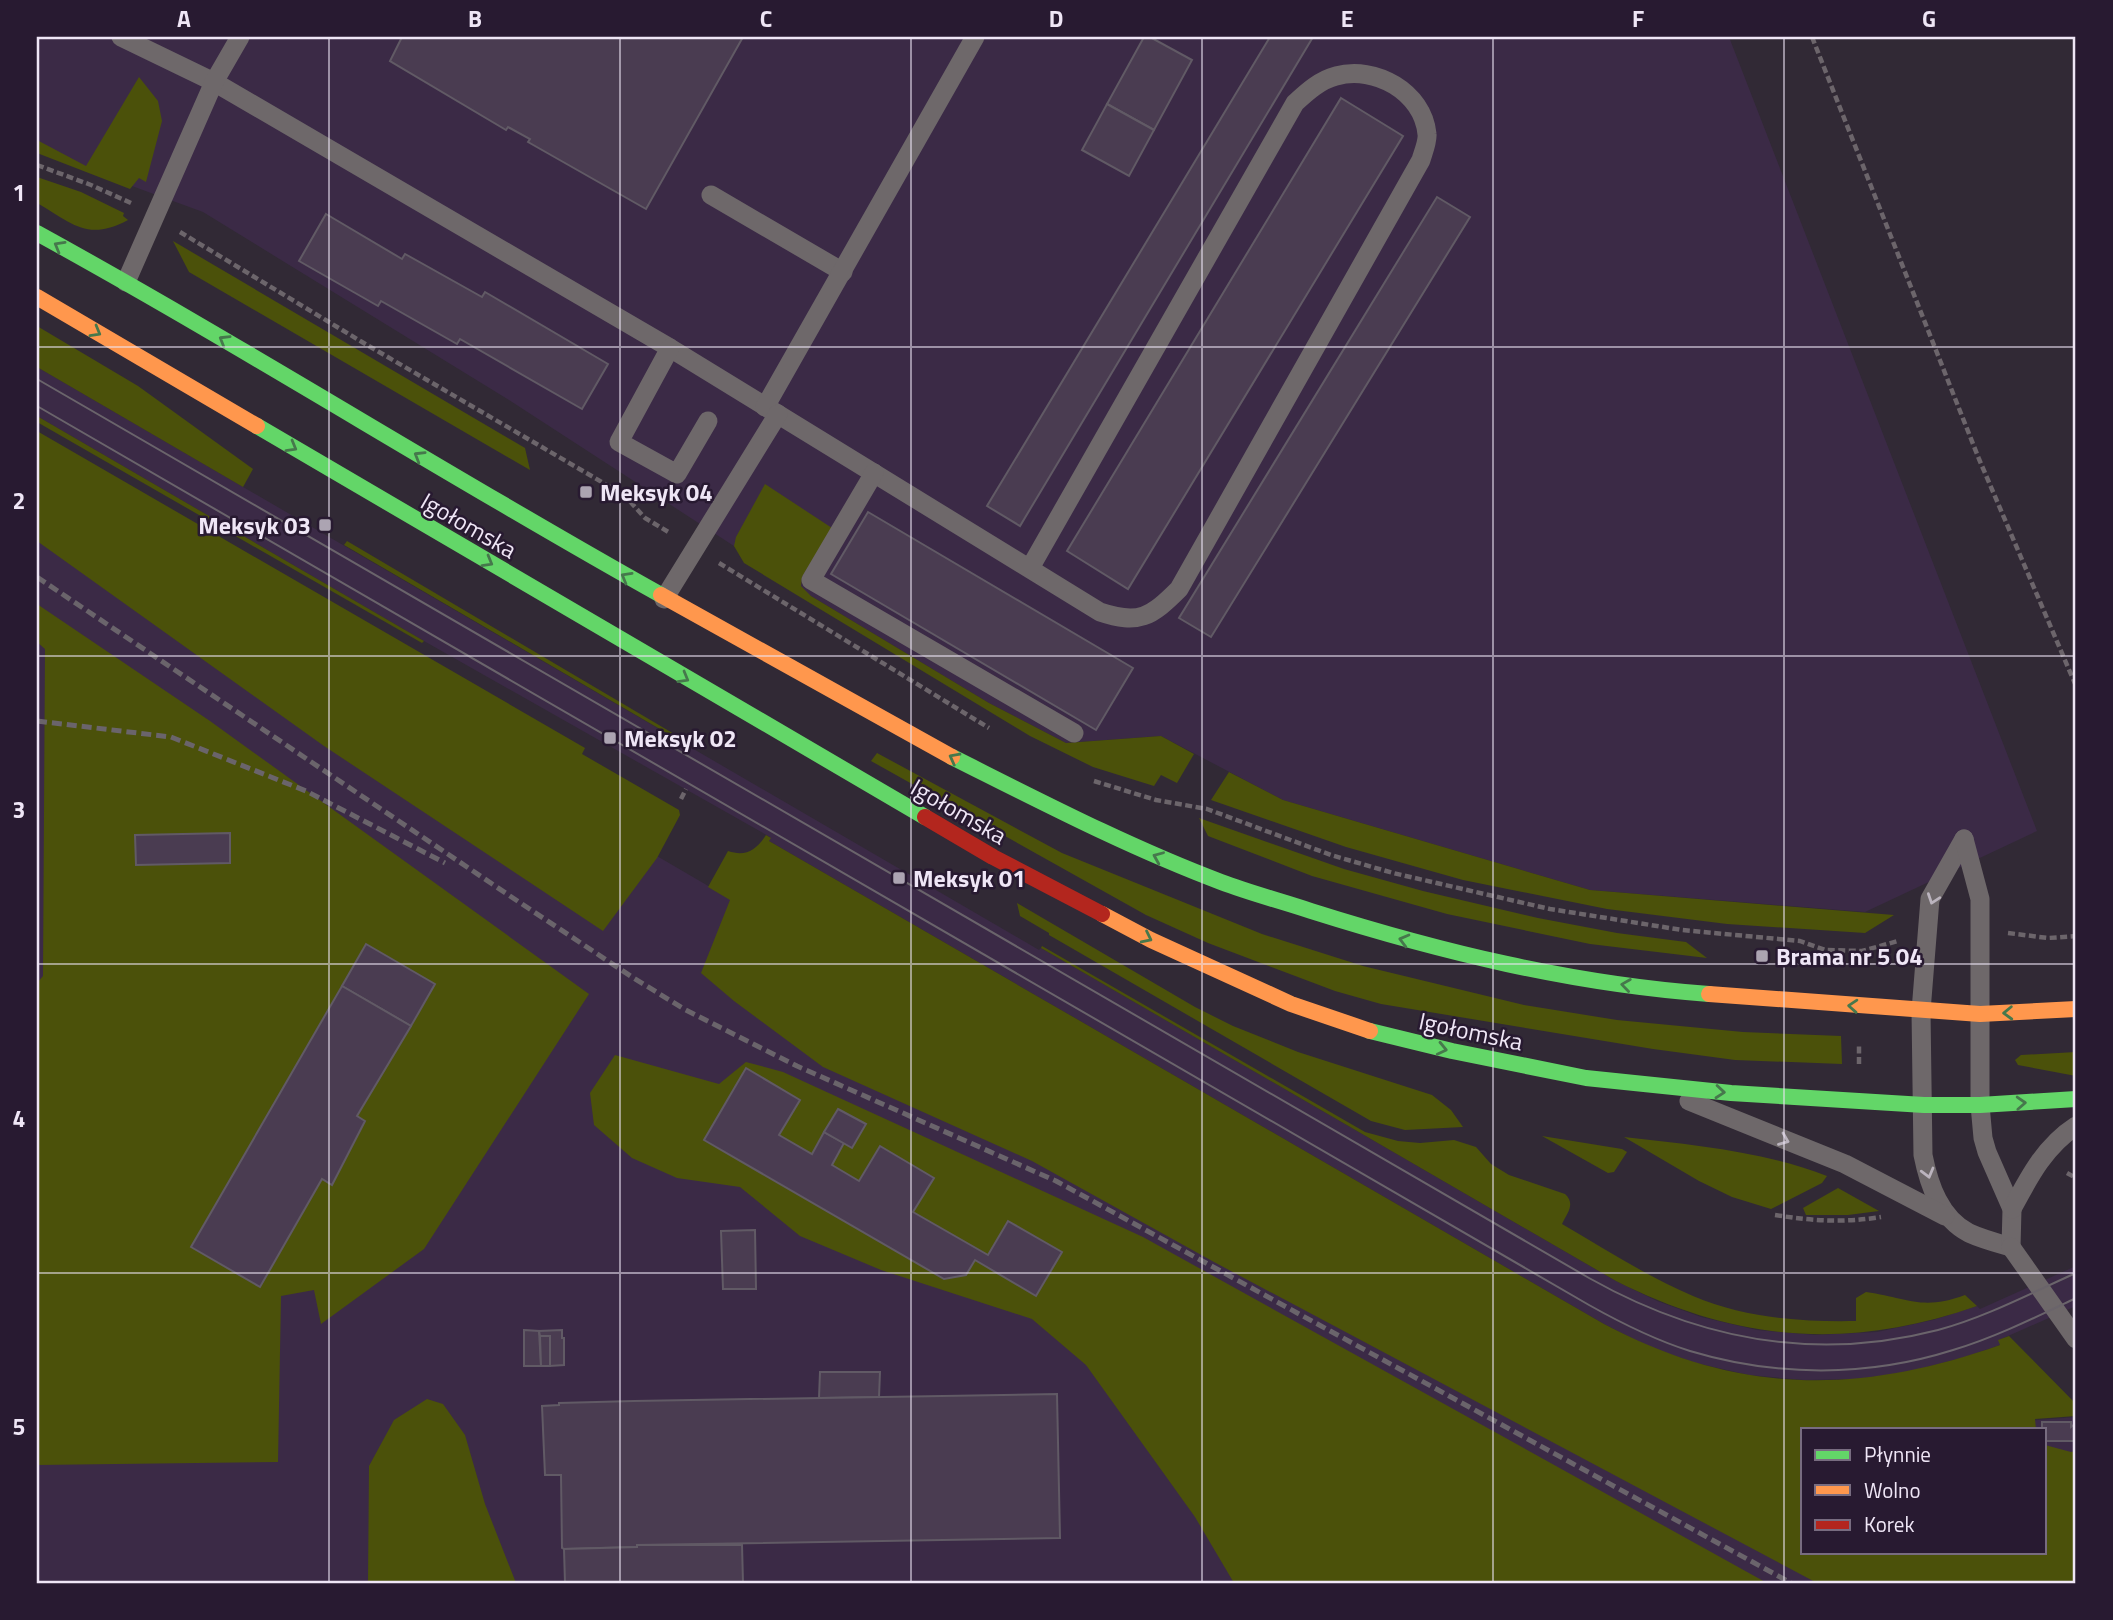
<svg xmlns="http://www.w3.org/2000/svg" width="2113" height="1620" font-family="'Titillium Web',sans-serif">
<rect width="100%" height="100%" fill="#312935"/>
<g fill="#3b2a46">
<polygon points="37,37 1729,37 2037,831 1865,912 1590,890 1283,800 1161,736 1066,743 989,703 811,596 509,400 203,212 80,167 37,145"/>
<polygon points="37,367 1039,950 1041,948 1616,1281 1657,1301 1701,1317 1757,1330 1815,1335 1877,1332 1933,1320 1977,1306 1980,1309 2076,1266 2076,1306 1999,1340 2000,1345 1965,1357 1908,1372 1857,1379 1804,1380 1749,1375 1696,1363 1651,1348 1604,1324 769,841 770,837 424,641 37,416"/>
<polygon points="37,474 525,779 883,988 1803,1429 1803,1552 2045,1552 2045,1429 1930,1429 2076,1417 2076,1583 37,1583"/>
</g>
<g fill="#4b510a">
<polygon points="139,77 158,101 162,121 146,182 139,178 130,189 37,153 37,140 86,166"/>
<path d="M37,177L81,192L124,213L123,216L128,220C87,242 72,223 37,203Z"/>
<polygon points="173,241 525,448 530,470 189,272"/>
<polygon points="37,326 138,386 253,469 243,487 37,367"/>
<polygon points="37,416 424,641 422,643 37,422"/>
<polygon points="37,431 585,748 582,754 679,810 680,815 657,858 603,931 324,746 37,541"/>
<polygon points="765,484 832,528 802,577 801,586 811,596 989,703 1066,743 1161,736 1194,754 1177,783 1161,775 1154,786 1093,767 1030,736 744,563 734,546 736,537"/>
<polygon points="347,541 686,741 694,749 344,545"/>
<polygon points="37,604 210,721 589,994 424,1249 321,1324 314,1290 281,1296 278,1462 37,1465 37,983 43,976 45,649 37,642"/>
<polygon points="877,753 1062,853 1262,934 1363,966 1524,1005 1617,1020 1743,1032 1841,1036 1842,1064 1735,1060 1653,1049 1381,1004 1335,991 1208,943 1146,915 871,761"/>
<polygon points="1229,772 1283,800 1590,890 1894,915 1865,933 1727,924 1607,909 1463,880 1346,847 1211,800"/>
<polygon points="1199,818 1344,869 1423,891 1538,918 1617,933 1686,942 1707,958 1590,944 1447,914 1312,876 1208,836"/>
<path d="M766,835L771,838L769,841L1604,1324C1738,1395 1858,1395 2000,1345L1998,1340L2009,1336L2076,1404V1416L2035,1419L2036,1429H1803V1552H2045V1445L2071,1452L2076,1451V1583H1817L1214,1262L1032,1161L823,1067L734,1001L701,973L730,900L708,887L728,851C746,857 756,850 766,835Z"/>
<polygon points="1017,903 1195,1007 1233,1026 1298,1052 1432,1095 1451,1110 1463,1127 1405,1130 1371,1121 1049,935 1049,933 1020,916"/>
<path d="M1042,946L1365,1132L1398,1141L1420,1143L1454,1140L1476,1147L1491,1164L1509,1175L1565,1194C1576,1204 1567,1213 1562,1224C1605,1249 1648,1277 1693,1296C1745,1318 1801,1322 1856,1321V1298L1866,1292C1908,1298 1922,1311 1965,1295L1977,1306C1847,1351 1738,1342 1616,1281L1041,948Z"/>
<polygon points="2076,1052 2076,1076 2018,1065 2015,1060 2021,1055"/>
<polygon points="615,1055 719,1084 746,1062 783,1072 1143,1237 1767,1583 1234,1583 1195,1517 1086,1365 1032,1319 881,1270 800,1236 740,1187 677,1178 632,1158 594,1125 590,1093"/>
<polygon points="1542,1136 1622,1149 1627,1152 1614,1172 1608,1173"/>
<path d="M1624,1137C1693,1145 1762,1151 1827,1176L1822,1183L1771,1209L1732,1197L1699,1181Z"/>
<polygon points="1838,1188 1879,1211 1848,1215 1806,1215 1803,1208"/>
<polygon points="427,1399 443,1404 465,1435 485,1504 516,1583 368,1583 369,1466 394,1420"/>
</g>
<g fill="#4a3c51" stroke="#615a65" stroke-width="2">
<polygon points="402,37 743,37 646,209 528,142 530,139 508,127 506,130 390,61"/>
<polygon points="1144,37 1150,37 1192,60 1154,130 1107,104"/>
<polygon points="1270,37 1313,37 1020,526 987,506"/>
<polygon points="1341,98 1403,136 1128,589 1067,551"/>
<polygon points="1107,104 1154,130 1129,176 1082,150"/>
<polygon points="1437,197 1470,217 1211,637 1179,618"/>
<polygon points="326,214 402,259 405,254 482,297 485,292 608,364 582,409 460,339 457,344 381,301 378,306 299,261"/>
<polygon points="868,512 1133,668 1096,730 831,574"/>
<polygon points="230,833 230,863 136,865 135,835"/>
<polygon points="366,944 435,984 411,1026 342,986"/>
<polygon points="342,986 411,1026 357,1116 365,1121 332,1185 322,1179 260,1287 191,1247"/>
<polygon points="746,1068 800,1100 779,1135 812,1154 824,1132 844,1143 832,1165 859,1181 880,1146 934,1178 913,1212 988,1255 1008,1221 1062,1252 1036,1296 975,1260 966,1275 944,1279 704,1140"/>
<polygon points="838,1109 866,1124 852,1148 824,1132"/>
<polygon points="755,1230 756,1289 723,1289 721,1231"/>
<polygon points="524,1330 539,1331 541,1366 524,1366"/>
<polygon points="562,1330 562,1338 564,1338 564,1365 550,1366 550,1336 540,1336 539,1331"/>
<polygon points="540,1336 550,1336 550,1366 541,1366"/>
<polygon points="820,1372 880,1372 879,1397 819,1398"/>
<polygon points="1057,1394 1060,1538 637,1545 637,1547 564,1549 562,1548 561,1475 545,1475 542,1406 559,1405 559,1403 634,1401"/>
<polygon points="2042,1422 2071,1422 2071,1427 2076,1423 2076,1441 2045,1441 2045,1429 2042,1429"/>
<polygon points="637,1545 742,1545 743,1583 565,1583 564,1549 637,1547"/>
</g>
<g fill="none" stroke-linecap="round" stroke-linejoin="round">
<g stroke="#6c656b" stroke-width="4.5" stroke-dasharray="7 3.5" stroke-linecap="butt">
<polyline points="1812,37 1979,459 2076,686"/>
<polyline points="37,165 91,185 131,203"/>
<polyline points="180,232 362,342 624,495 645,518 670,533"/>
<polyline points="719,563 989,728"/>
<polyline points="1094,781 1156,800 1207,809 1331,855 1393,873 1550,909 1682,930 1800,941 1825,950 1862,951 1898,941"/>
<polyline points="681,799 686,789"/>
<polyline points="2008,933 2048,938 2076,936"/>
<polyline points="1859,1064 1859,1045"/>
<polyline points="2067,1173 2076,1178"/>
<path d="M1775,1215C1813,1221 1843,1223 1881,1217"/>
</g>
<g stroke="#6e686a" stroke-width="19">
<path d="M121,37L214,82L670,348L1100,612C1139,625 1151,617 1179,589L1421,160C1423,153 1428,141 1427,134C1423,92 1375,65 1336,76C1320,80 1307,92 1295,103L1030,568"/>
<polyline points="711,195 843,272"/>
<polyline points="126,282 214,82 240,37"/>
<polyline points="670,348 619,442 677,474 708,421"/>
<polyline points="765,407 975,37"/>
<polyline points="874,473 811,580 1074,733"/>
<polyline points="664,599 778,414"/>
<path d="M1964,839L1930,899L1921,1011L1923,1155C1929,1185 1940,1218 1969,1233C1982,1239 1997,1243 2011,1247"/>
<polyline points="1964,839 1980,899 1980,1105 1983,1138 1987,1152 2012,1209 2011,1247"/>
<polyline points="1689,1101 1845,1164 1945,1216"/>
<path d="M2012,1209C2029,1177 2045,1146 2076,1126"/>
<polyline points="2011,1247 2076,1339"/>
</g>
<g stroke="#63d668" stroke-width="16">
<path d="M37,233C248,349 451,478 661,595"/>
<polyline points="257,426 925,817"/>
<path d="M952,757C1040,801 1128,847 1221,882C1250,893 1281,901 1311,911C1441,952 1572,984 1709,994"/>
<polyline points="1370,1031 1452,1051 1586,1078 1731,1093 1924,1105 1980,1105 2076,1099"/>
</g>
<g stroke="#ff974d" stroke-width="16">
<polyline points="37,297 257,426"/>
<polyline points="661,595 952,757"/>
<polyline points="1102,914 1151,940 1291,1004 1370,1031"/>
<polyline points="1709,994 1980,1014 2076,1009"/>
</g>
<polyline stroke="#b3261e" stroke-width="16" points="925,817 993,857 1102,914"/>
<g stroke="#6a646b" stroke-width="2">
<path d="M37,379L1589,1278C1699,1340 1815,1362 1938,1330C1986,1317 2031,1293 2076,1273"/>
<path d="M37,406L1589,1305C1621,1323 1655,1340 1690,1351C1776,1377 1868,1377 1953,1350C1996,1337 2036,1317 2076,1298"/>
</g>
<g stroke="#6a646b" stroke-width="5" stroke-dasharray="10 5" stroke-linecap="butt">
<polyline points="37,577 510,896 632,977 684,1009 797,1066 1056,1181 1791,1583"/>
<polyline points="37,721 171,737 306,791 445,863"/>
</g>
</g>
<defs><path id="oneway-chevron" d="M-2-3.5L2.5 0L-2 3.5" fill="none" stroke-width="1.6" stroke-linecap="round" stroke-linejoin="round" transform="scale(1.75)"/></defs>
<g stroke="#46784c">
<use href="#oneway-chevron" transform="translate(59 246) rotate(-150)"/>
<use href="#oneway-chevron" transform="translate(96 332) rotate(30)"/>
<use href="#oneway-chevron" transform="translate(224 340) rotate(-149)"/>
<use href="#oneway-chevron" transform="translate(292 447) rotate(30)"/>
<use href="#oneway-chevron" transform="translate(419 456) rotate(-149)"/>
<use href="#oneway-chevron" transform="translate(488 562) rotate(30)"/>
<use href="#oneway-chevron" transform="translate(626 577) rotate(-150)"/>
<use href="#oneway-chevron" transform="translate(684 678) rotate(30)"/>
<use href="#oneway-chevron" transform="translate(954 758) rotate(-152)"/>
<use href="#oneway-chevron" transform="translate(1158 857) rotate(-157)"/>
<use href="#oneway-chevron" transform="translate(1147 938) rotate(26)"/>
<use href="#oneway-chevron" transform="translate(1404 940) rotate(-165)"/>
<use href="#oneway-chevron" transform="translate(1626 985) rotate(-172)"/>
<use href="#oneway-chevron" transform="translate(1853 1006) rotate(-176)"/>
<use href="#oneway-chevron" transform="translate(2008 1013) rotate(178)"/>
<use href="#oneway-chevron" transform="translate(1442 1049) rotate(13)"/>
<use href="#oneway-chevron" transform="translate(1720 1092) rotate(5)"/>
<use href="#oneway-chevron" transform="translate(2021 1103) rotate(-3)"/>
</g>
<g stroke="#bbb4be">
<use href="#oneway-chevron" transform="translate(1933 899) rotate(109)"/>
<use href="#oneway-chevron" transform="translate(1784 1140) rotate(22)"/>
<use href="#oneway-chevron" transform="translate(1928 1173) rotate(75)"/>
</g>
<path fill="none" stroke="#efe6f6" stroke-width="2" stroke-opacity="0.55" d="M329,37V1583M620,37V1583M911,37V1583M1202,37V1583M1493,37V1583M1784,37V1583M37,347H2076M37,656H2076M37,964H2076M37,1273H2076"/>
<g fill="#aca4b2" stroke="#281a31" stroke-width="2.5">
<rect x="579" y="485" width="14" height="14" rx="3.5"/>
<rect x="318" y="518" width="14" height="14" rx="3.5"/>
<rect x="603" y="731" width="14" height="14" rx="3.5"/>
<rect x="892" y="871" width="14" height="14" rx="3.5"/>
<rect x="1755" y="949" width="14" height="14" rx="3.5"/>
</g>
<g text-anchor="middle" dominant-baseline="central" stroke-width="5" stroke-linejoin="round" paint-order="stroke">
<g font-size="24" font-weight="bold" fill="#efe6f6" stroke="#281a31" text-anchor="start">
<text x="600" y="492">Meksyk 04</text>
<text x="311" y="525" text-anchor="end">Meksyk 03</text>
<text x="624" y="738">Meksyk 02</text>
<text x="913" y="878">Meksyk 01</text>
<text x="1776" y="956">Brama nr 5 04</text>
</g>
<g font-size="24" fill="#efe6f6" stroke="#281a31">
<text transform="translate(469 525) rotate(30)">Igołomska</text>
<text transform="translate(959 811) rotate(30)">Igołomska</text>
<text transform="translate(1471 1031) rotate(12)">Igołomska</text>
</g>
</g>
<rect width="2113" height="1620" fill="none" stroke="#281a31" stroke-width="77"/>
<rect x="1801" y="1428" width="245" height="126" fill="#281a31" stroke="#786c80" stroke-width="2"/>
<rect x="1815" y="1450" width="35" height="10" fill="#63d668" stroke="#786c80" stroke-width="2"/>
<text x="1864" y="1462" font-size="21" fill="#efe6f6">Płynnie</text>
<rect x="1815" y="1485" width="35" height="10" fill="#ff974d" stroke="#786c80" stroke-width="2"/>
<text x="1864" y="1498" font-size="21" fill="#efe6f6">Wolno</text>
<rect x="1815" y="1520" width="35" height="10" fill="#b3261e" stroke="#786c80" stroke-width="2"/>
<text x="1864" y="1532" font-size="21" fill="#efe6f6">Korek</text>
<rect x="38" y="38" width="2036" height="1544" fill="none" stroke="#efe6f6" stroke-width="2.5"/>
<g font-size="23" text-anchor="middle" font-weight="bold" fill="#efe6f6">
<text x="184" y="27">A</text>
<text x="475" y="27">B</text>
<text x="766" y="27">C</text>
<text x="1056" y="27">D</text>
<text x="1347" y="27">E</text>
<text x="1638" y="27">F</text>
<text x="1929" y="27">G</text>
<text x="19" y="201">1</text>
<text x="19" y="509">2</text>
<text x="19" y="818">3</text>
<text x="19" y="1127">4</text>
<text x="19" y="1435">5</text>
</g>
</svg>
